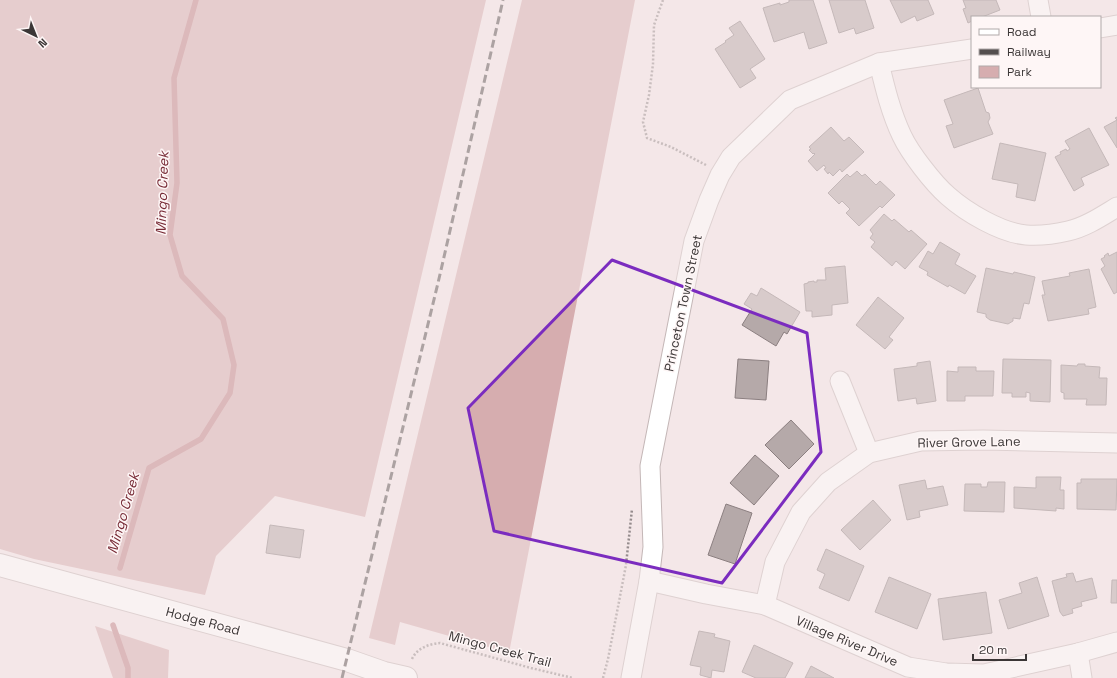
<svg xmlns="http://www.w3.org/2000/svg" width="1117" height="678" font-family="'Space Grotesk',sans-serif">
<rect width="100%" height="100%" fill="#f4e7e8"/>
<g fill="#d6adaf">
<polygon points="0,0 486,0 365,517 275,496 216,556 205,595 34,559 0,549"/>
<polygon points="522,0 635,0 509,653 400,622 395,645 369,638"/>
<polygon points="95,626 169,650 168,678 113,678"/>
</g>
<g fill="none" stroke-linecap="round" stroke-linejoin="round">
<g stroke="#be8085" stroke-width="5.5">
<polyline points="120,568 149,468 201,439 230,393 234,365 223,319 182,276 170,235 177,183 174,78 196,0"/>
<polyline points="113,625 128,668 128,678"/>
</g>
</g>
<g fill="#b5a9a9" stroke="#8b7f80">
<polygon points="789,0 813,0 827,43 809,49 804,32 774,42 763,8 780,3 780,5 789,2"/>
<polygon points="829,0 865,0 874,28 856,34 854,28 839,33"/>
<polygon points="890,0 928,0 934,14 917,21 915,16 901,23"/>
<polygon points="963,0 996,0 1000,10 982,17 972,17 972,21 968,23 963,9 966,8"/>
<polygon points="740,21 765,59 750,69 756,78 740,88 715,49 726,42 725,41 734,35 729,28"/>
<polygon points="978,88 986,112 989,113 990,118 988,122 993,134 954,148 946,126 953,124 944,100"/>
<polygon points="1117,117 1117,148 1104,127 1117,120 1115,118"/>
<polygon points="831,127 844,141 849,137 864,152 842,172 840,169 833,176 829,172 828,174 824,169 826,168 824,165 817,171 808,161 815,154 814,153 813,154 809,150 811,149 809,147"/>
<polygon points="1089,128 1109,165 1081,178 1084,185 1074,191 1055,157 1061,154 1060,152 1066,149 1067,151 1070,149 1065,141"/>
<polygon points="1000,143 1046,153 1035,201 1016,197 1018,184 992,179"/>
<polygon points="857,171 862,176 865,174 876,185 880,181 895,195 882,208 880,206 859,226 846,213 850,209 842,201 839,204 828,193 847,174 850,177"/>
<polygon points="884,214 892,221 894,219 909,232 911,230 927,244 905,269 896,261 892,266 871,247 875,242 870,238 873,234 870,230"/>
<polygon points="940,242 960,254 955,264 976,276 965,294 949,285 948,287 927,275 928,272 919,267 928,251 933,254"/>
<polygon points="1117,252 1117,292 1114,294 1101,269 1105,266 1101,259 1105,257 1104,256 1108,253 1109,256"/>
<polygon points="845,266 848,303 832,305 832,315 812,317 812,311 806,311 804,284 808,283 808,282 814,281 814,282 817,282 817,280 826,280 825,268"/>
<polygon points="986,268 1013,274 1014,272 1035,277 1029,304 1024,303 1020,319 1013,318 1013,321 1008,324 990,320 986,317 986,314 977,312"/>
<polygon points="1089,269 1096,307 1088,309 1089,314 1048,321 1042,295 1045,295 1042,281 1070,276 1069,273"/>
<polygon points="761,288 800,312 787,334 784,332 776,346 742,325 752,309 744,304 751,293 757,296"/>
<polygon points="878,297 904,318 889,337 893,340 885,349 856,325"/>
<polygon points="738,359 769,361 766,400 735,398"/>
<polygon points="1003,359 1051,360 1050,402 1030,401 1030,393 1026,392 1026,397 1012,397 1012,393 1002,393"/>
<polygon points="930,361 936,401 917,404 916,398 898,401 894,369 917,366 917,363"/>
<polygon points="1078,364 1085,364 1085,366 1100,367 1099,378 1107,378 1106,405 1086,405 1087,399 1064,399 1064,393 1061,392 1061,365 1077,366"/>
<polygon points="958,367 976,367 976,371 994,371 993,396 965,396 965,401 947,401 947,371 958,372"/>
<polygon points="791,420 814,444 789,469 765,445"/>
<polygon points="755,455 779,476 754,505 730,483"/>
<polygon points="1036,477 1061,477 1060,490 1064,490 1064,509 1056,508 1056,511 1014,508 1014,487 1036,488"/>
<polygon points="1081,479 1117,479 1116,510 1077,509 1077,483 1081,483"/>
<polygon points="925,480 927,489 943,486 948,505 919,511 920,517 907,520 899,485"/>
<polygon points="988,482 1005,482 1004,512 964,511 965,484 981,484 981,487 987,487"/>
<polygon points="873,500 891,520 860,550 841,530"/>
<polygon points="726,504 752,513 735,564 708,555"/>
<polygon points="270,525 304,530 300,558 266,553"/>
<polygon points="826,549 864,566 849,601 819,588 825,574 817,570"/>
<polygon points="1073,573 1076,582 1092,578 1097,598 1081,602 1082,606 1072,609 1073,613 1063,616 1060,612 1052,581 1067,577 1066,574"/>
<polygon points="889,577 931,594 917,629 875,612"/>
<polygon points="1037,577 1049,616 1008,629 999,600 1022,593 1019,583"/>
<polygon points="1112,580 1117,580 1117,603 1111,603"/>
<polygon points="986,592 992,633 943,640 938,599"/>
<polygon points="699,631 715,634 714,637 730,641 724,672 712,670 711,678 700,675 701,667 690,665"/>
<polygon points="754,645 793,663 785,678 756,678 742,672"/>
<polygon points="811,666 834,678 805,678"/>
</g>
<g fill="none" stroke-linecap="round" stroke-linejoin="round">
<g stroke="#c4b7b7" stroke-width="21">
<g id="minor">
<polyline points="1038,0 1041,17"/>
<polyline points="1100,28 1117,25"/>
<path d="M879,63C885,88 891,113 902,136C910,153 933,183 948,196C966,212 1001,233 1026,235C1040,236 1055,234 1068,231C1086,227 1102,216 1117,207"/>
<polyline points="840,381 869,453"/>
<polyline points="649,581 706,594 765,605 908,667 946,673 984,674 1078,653 1117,642"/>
<polyline points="765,605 775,562 801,512 828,482 869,453 921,441 983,440 1117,443"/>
<polyline points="1078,653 1082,678"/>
<polyline points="631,678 649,581 653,547 650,466 694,241 709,200 720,175 731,157 790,100 879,63 972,49"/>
</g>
</g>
<g stroke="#c4b7b7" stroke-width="24">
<polyline id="major" points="0,565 347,660 384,673 406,678"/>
</g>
<g stroke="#958c8d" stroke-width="2.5" stroke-dasharray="2 2" stroke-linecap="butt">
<polyline points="663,0 654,25 653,64 649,95 643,122 647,138 671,147 706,165"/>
<path d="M412,659C417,648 429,644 440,643L531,668L573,678"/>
<polyline points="603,678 608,659 626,565 632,509"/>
</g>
<use href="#minor" stroke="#fff" stroke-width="19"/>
<use href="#major" stroke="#fff" stroke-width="22"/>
<polyline stroke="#544e4e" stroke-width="3" stroke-dasharray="8 4" stroke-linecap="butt" points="342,678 438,283 503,0"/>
</g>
<path d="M0 0H1117V678H0ZM612,260L807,333L821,452L722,583L494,531L468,408Z" fill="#f4e7e8" fill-opacity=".55" fill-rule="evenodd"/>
<path fill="none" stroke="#7b2cbf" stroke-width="3" stroke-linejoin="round" d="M612,260L807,333L821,452L722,583L494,531L468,408Z"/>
<g text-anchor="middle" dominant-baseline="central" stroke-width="3" stroke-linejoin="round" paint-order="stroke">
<g font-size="13" fill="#3b3636" stroke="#fef6f6">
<text transform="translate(683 303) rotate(-78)">Princeton Town Street</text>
<text transform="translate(969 442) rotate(-1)">River Grove Lane</text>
<text transform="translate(203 621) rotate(15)">Hodge Road</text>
<text transform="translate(847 641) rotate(23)">Village River Drive</text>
<text transform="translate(500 649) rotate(15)">Mingo Creek Trail</text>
</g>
<g font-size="14" font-style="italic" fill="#772b36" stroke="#fef6f6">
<text transform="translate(162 193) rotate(-88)">Mingo Creek</text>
<text transform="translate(123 513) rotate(-74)">Mingo Creek</text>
</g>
</g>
<rect x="971" y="16" width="130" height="72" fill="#fef6f6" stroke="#b0a9a9"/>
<rect x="979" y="29" width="20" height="6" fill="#ffffff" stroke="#b0a9a9"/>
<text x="1007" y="36" font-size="12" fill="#3b3636">Road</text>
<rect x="979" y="49" width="20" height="6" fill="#544e4e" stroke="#b0a9a9"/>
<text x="1007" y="56" font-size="12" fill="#3b3636">Railway</text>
<rect x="979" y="66" width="20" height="12" fill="#d6adaf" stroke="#b0a9a9"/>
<text x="1007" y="76" font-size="12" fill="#3b3636">Park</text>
<g transform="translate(36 36) rotate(137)" stroke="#fef6f6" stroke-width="3" paint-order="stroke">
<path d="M0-3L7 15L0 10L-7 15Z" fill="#3b3636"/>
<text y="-6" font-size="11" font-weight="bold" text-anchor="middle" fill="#3b3636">N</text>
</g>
<path d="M973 654v6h53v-6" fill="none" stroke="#3b3636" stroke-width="2"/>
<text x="979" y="654" font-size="12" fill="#3b3636" stroke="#fef6f6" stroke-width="3" paint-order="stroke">20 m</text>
</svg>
